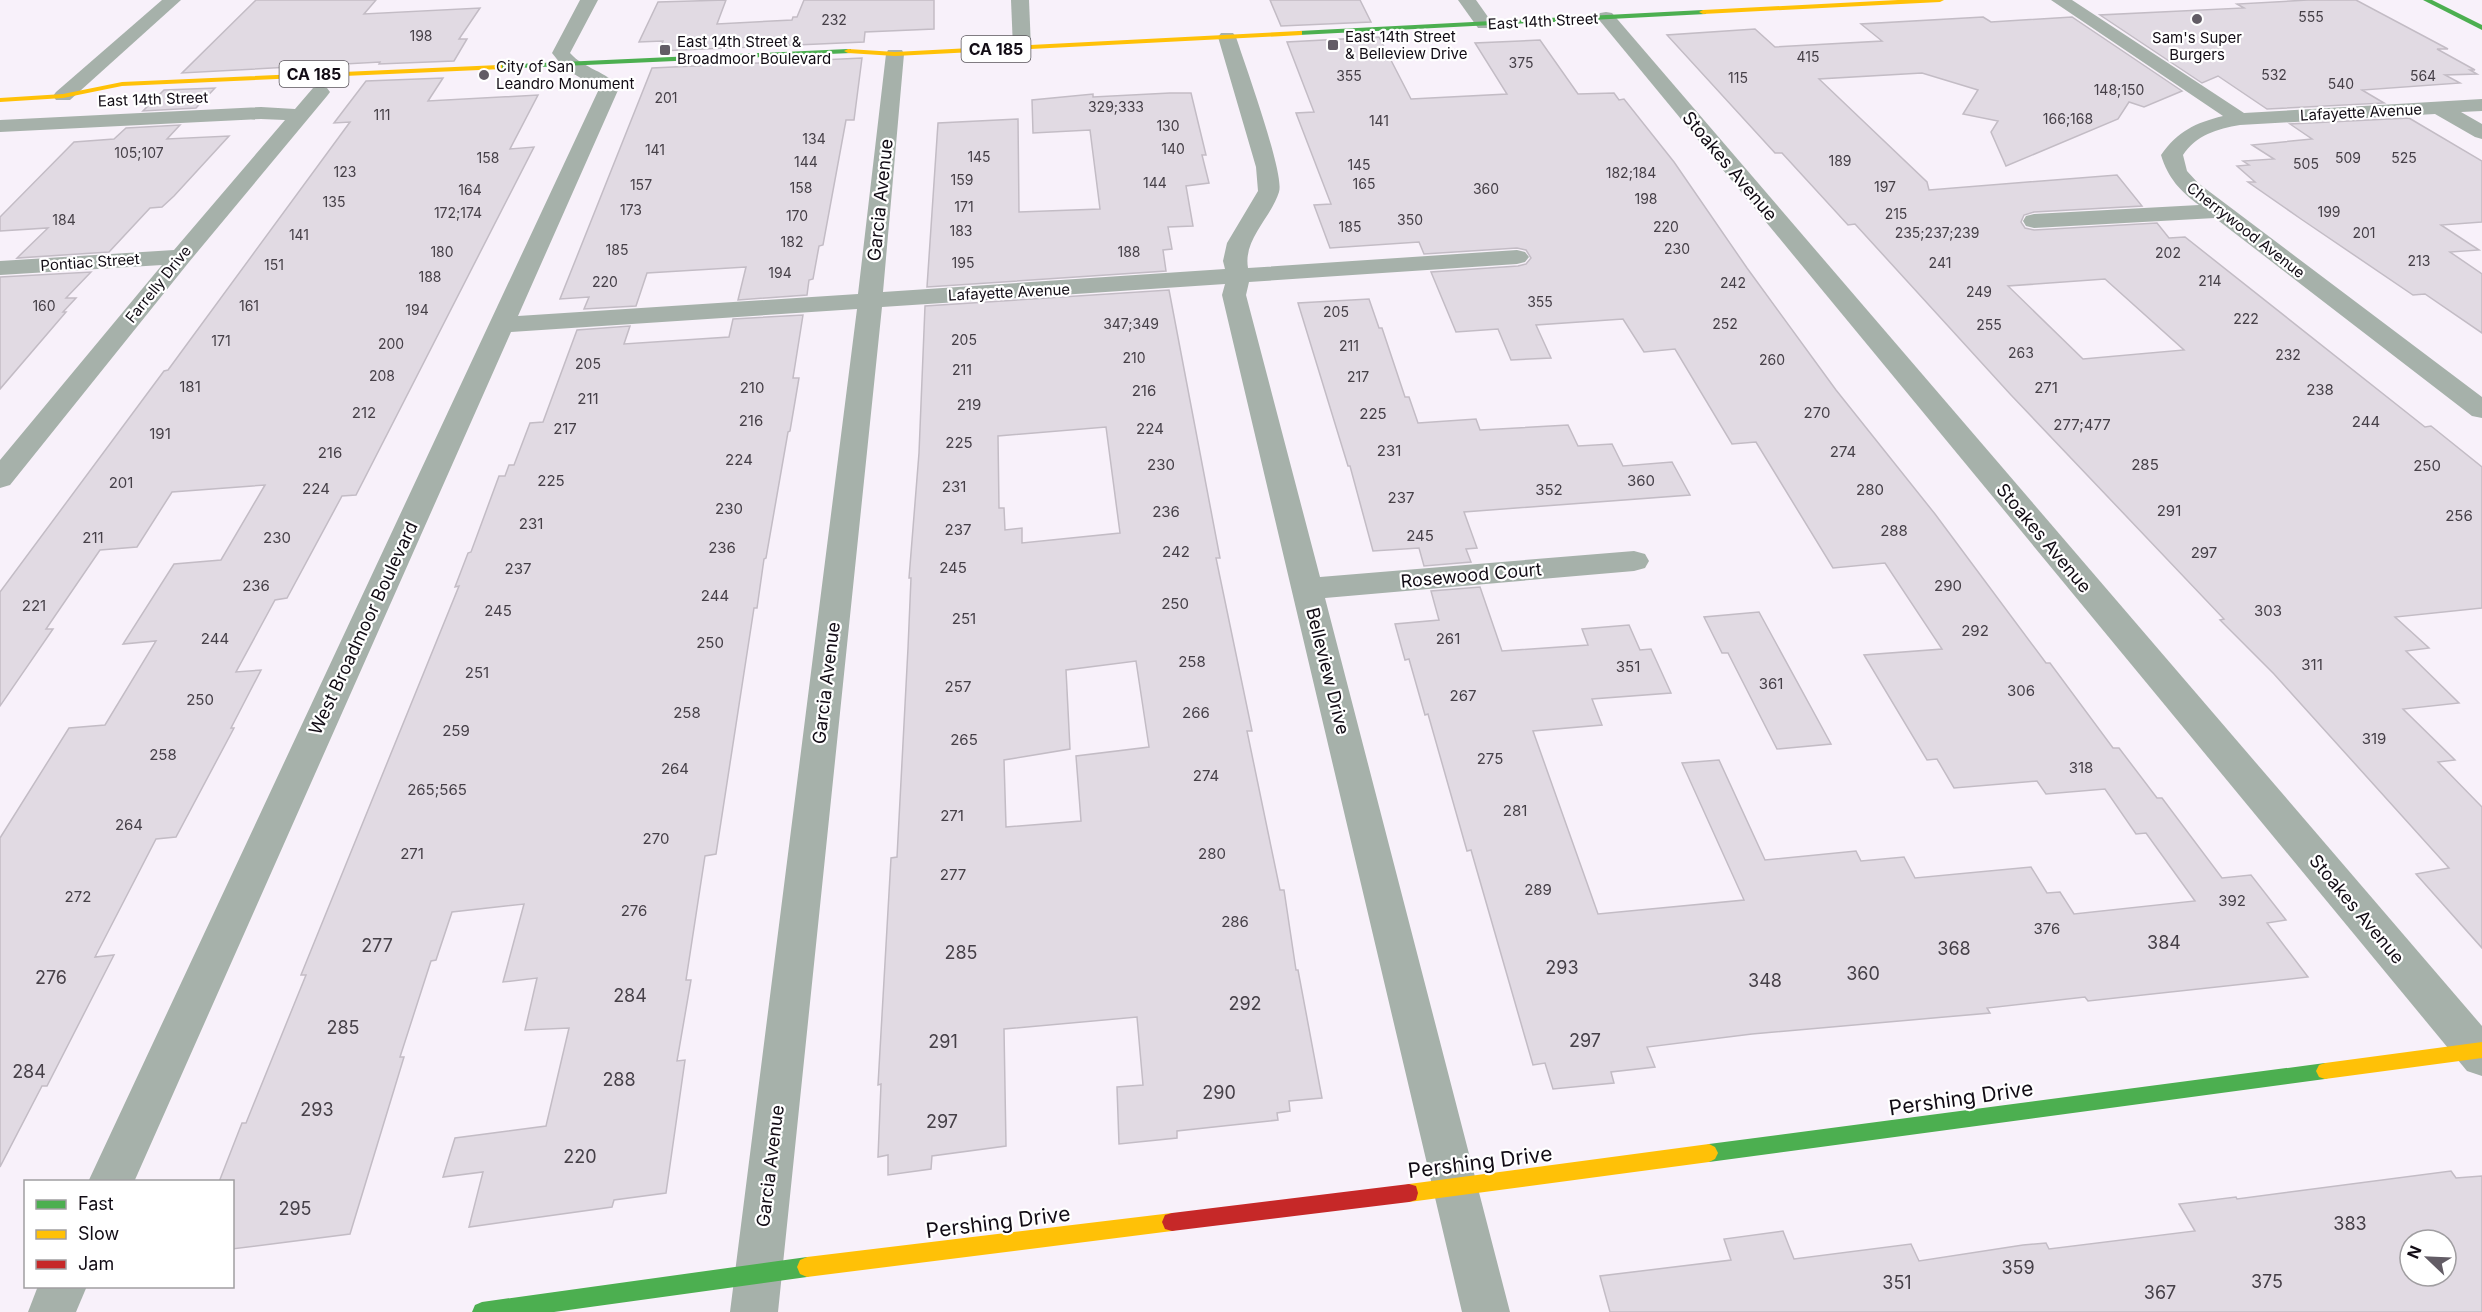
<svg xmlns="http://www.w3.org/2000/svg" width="2482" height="1312" font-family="Inter,sans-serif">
<rect width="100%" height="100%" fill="#f8f1fa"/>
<g fill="#e1dae3" stroke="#c3bcc5" stroke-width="1.5" fill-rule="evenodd">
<polygon points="256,0 376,0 364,14 480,8 459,39 467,39 454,61 379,64 380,62 182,73"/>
<polygon points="726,0 717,24 792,20 793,17 797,17 804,0 934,0 934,29 865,32 864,42 659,51 663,41 639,42 658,2"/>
<polygon points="1270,0 1360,0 1371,22 1281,26"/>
<polygon points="2308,0 2356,0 2448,49 2437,49 2475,70 2470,70 2477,74 2445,75 2460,83 2362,90 2384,103 2267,109 2218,76 2202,83 2100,15 2244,8 2237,4"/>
<path d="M1983,17L1991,22L2072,17L2182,91L2144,107L2129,102L2118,119L2006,166L1991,132L1998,121L1963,114L1978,90L1922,73L1819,79L1927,182L1929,190L2117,175L2142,206L2034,212L2024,215L2021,222L2025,228L2034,230L2157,223L2169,238L2185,237L2425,427L2431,426L2482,467V608L2395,617L2429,648L2406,651L2459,703L2403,709L2455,760L2438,762L2482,807V948L2416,874L2449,868L2274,674L2220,620L2224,619L2011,395L1855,224L1848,225L1782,153H1775L1667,35L1755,29L1775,47L1882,41L1861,24ZM2105,279L2184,350L2083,359L2008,286Z"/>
<polygon points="1379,37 1411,99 1507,94 1475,43 1540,40 1578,94 1614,93 1619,100 1624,99 1674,162 1747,268 1836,390 1935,514 2046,663 2050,663 2113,748 2119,748 2157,798 2162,798 2222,878 2251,875 2286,920 2267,923 2308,977 2088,1001 2085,997 1987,1008 1990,1013 1752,1034 1647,1047 1655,1067 1611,1072 1614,1083 1553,1089 1545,1063 1533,1065 1471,850 1467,851 1428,714 1425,715 1409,659 1405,660 1395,624 1439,620 1431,591 1480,587 1502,651 1588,645 1582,629 1629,625 1640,650 1651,649 1671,693 1592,699 1602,725 1533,731 1598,914 1744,900 1682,763 1719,760 1765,860 1856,851 1861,861 1904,857 1915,878 2031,867 2047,893 2060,892 2074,914 2195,901 2146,833 2136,834 2105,789 2046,794 2037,781 1954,788 1937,759 1927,760 1864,655 1942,649 1885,563 1833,568 1756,442 1732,444 1675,349 1644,352 1623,319 1536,325 1551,358 1511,360 1498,329 1456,332 1431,272 1518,266 1526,264 1531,258 1526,250 1517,248 1424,254 1419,242 1330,248 1314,205 1331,204 1296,113 1314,112 1287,42"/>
<polygon points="862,58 854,120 846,120 823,245 819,246 813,279 809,280 807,295 738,300 746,267 647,273 636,306 584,309 589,297 560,299 652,68"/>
<polygon points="443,78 428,101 538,95 510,149 534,147 356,495 342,496 287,598 275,600 236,672 261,670 231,728 234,728 176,837 156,839 95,957 114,955 47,1086 42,1086 0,1167 0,838 69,728 105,725 156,641 123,644 174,564 221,560 265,485 172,492 137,547 100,550 46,629 53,629 0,706 0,592 164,371 168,370 350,122 334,123 366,81"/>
<polygon points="215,88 196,108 143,111 164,90"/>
<polygon points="1170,93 1191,93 1206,155 1202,155 1209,183 1186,186 1193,226 1168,227 1172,249 1163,250 1166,271 927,287 938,123 1018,119 1019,212 1100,209 1090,130 1033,133 1032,100 1093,94 1093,97"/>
<polygon points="2409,118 2482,161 2482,222 2441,225 2479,250 2450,252 2482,274 2482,333 2425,294 2413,295 2301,219 2248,182 2255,182 2237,166 2249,165 2243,161 2274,159 2252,145 2312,139 2290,124"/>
<polygon points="180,125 167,139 229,136 174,196 162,207 150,208 109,252 17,258 48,228 0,231 0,217 74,142 114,139 126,128"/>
<polygon points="91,272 66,298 76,298 63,312 66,312 0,389 0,277"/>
<path d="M1169,290L1220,558H1216L1252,731H1247L1280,890H1284L1296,970H1298L1322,1098L1289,1101L1290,1111L1277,1113L1278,1120L1177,1131V1138L1119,1144L1117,1087L1143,1085L1137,1017L1004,1029L1006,1146L932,1156L931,1169L888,1175V1155L878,1157L881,1084L878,1085L891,858L897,857L908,648L911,578H909L919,453L925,306ZM1106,427L1120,533L1022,543V528L1005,530L1004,508H999L998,436ZM1136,661L1149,747L1076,756L1081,821L1006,827L1004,760L1070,749L1066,670Z"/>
<polygon points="1369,299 1379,328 1382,328 1405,397 1409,397 1418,423 1476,419 1480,430 1568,425 1578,446 1612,444 1623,466 1672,462 1690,495 1464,512 1477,548 1466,549 1471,562 1424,566 1419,548 1373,551 1350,466 1348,466 1298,303"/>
<polygon points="803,315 793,378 799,378 790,431 788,432 766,558 764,559 757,608 754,608 716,854 705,856 686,980 691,980 677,1061 685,1060 666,1193 614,1200 612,1207 469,1227 483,1172 443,1177 455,1138 546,1126 569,1028 525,1030 537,978 503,982 524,904 452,912 436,960 431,961 400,1057 404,1057 350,1234 232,1249 232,1182 219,1182 242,1123 246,1123 306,975 301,975 459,586 455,587 468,553 471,552 499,476 505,476 509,465 514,465 530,423 543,422 577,330 630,326 624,344 729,337 733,319"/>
<polygon points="1759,612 1831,744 1777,749 1728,653 1722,653 1704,617"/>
<path d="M2451,1171L2456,1178L2482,1176V1312H1610L1600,1276L1731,1260L1724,1239L1783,1231L1794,1259L1911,1244L1919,1261L2023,1245L2046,1243L2049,1249L2195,1231L2179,1204L2236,1197L2237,1199ZM2410,1240H2446V1276H2410Z"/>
</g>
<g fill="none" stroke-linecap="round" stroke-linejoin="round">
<g fill="#a6b1aa" fill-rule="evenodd">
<polygon points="162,0 181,0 70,100 56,100 53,96 56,92"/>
<path d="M580,0H598L570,53C584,69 607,71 619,88L518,316L858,294L886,54L888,50H902L904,54L883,292L1225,269L1223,261L1227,243L1258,191L1256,167L1218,37L1221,33H1233L1236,37C1244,62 1285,174 1279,192C1271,218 1243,239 1248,268L1517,250L1525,252L1529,257L1525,262L1517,264L1249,282L1246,295L1320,577L1634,551L1645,554L1649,561L1645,568L1634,571L1325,598L1510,1312H1462L1222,295L1225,284L882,307L778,1312H730L857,309L511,332L134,1182H88L599,89L564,68L552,53Z"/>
<polygon points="1011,0 1029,0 1031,48 1029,52 1015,52 1013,48"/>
<polygon points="1458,0 1476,0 1493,24 1490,28 1478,28"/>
<path d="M2051,0H2072L2244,113L2482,99V111L2461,112L2482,124V139L2475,137L2435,114L2240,125C2217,129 2196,135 2183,155L2187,171L2198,183L2482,397V418L2472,416L2215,218L2034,228L2026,226L2023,221L2026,216L2034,214L2199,205C2180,191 2168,178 2161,155C2178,131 2195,123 2223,116Z"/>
<polygon points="1606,12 1612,13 2482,1026 2482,1076 2467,1071 1600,21 1597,17 1600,13"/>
<polygon points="320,86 327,88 330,92 327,96 189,262 10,485 0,488 0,460 162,265 0,275 0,261 174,250 285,120 261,119 0,132 0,120 261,107 295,109 313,88"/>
<polygon points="38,1286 87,1286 76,1312 28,1312"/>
</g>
<g fill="#4caf50" fill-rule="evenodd">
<polygon points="2423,0 2432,0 2482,25 2482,30"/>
<polygon points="1703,10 1706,10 1706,14 1299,35 1295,33 1299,31"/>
<polygon points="848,49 851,49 851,53 499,69 495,67 499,65"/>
<polygon points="2325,1063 2331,1065 2334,1071 2331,1077 2325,1079 1709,1162 1703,1159 1700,1153 1703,1147 1709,1144"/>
<polygon points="807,1257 814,1260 817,1267 814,1274 807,1277 554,1312 472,1312 475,1305 482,1302"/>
</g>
<g fill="#ffc107" fill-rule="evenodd">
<polygon points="1898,0 1944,0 1940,2 1703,14 1699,12 1703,10"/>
<polygon points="1299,31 1302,31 1302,35 895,56 848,53 844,51 848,49 895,52"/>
<polygon points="499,65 502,65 502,69 122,86 63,98 0,102 0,98 63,94 122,82"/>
<polygon points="2482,1042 2482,1058 2325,1079 2319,1077 2316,1071 2319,1065 2325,1063"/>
<polygon points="1709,1144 1715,1147 1718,1153 1715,1159 1709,1162 1409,1202 1402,1200 1400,1193 1402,1186 1409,1184"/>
<polygon points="1172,1213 1179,1215 1182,1222 1179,1229 1172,1231 807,1277 800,1274 797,1267 800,1260 807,1257"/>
</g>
<polygon fill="#c62828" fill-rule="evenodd" points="1409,1184 1416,1186 1418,1193 1416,1200 1409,1202 1172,1231 1165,1229 1162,1222 1165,1215 1172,1213"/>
</g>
<g fill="#625c65" stroke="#fff" stroke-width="2">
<circle cx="2197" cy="19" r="6"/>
<rect x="1327" y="39" width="12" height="12" rx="3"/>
<rect x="659" y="44" width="12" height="12" rx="3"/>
<circle cx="484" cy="75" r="6"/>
</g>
<g text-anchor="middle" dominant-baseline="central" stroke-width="4.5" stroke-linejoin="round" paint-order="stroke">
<g font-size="14" fill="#464048">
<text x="2311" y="16">555</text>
<text x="834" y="19">232</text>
<text x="421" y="35">198</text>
<text x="1808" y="56">415</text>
<text x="1521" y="62">375</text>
<text x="2274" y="74">532</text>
<text x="1349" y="75">355</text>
<text x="2423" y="75">564</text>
<text x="1738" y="77">115</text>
<text x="2341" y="83">540</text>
<text x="2119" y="89">148;150</text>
<text x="666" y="97">201</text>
<text x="1116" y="106">329;333</text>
<text x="382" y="114">111</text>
<text x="2068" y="118">166;168</text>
<text x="1379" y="120">141</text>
<text x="1168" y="125">130</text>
<text x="814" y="138">134</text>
<text x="1173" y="148">140</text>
<text x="655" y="149">141</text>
<text x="139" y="152">105;107</text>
<text x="979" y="156">145</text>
<text x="488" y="157">158</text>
<text x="2348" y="157">509</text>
<text x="2404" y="157">525</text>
<text x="1840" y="160">189</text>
<text x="806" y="161">144</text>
<text x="2306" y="163">505</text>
<text x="1359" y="164">145</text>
<text x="345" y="171">123</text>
<text x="1631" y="172">182;184</text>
<text x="962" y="179">159</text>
<text x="1155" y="182">144</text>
<text x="1364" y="183">165</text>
<text x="641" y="184">157</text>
<text x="1885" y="186">197</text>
<text x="801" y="187">158</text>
<text x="1486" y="188">360</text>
<text x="470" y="189">164</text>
<text x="1646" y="198">198</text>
<text x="334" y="201">135</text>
<text x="964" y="206">171</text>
<text x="631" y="209">173</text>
<text x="2329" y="211">199</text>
<text x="458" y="212">172;174</text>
<text x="1896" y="213">215</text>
<text x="797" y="215">170</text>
<text x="64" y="219">184</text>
<text x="1410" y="219">350</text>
<text x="1350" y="226">185</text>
<text x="1666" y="226">220</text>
<text x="961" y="230">183</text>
<text x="1937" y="232">235;237;239</text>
<text x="2364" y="232">201</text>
<text x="299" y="234">141</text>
<text x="792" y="241">182</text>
<text x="1677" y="248">230</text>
<text x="617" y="249">185</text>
<text x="442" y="251">180</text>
<text x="1129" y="251">188</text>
<text x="2168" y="252">202</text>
<text x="2419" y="260">213</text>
<text x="963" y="262">195</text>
<text x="1940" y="262">241</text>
<text x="274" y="264">151</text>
<text x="780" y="272">194</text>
<text x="430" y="276">188</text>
<text x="2210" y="280">214</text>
<text x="605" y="281">220</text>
<text x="1733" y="282">242</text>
<text x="1979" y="291">249</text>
<text x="1540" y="301">355</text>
<text x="44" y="305">160</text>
<text x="249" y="305">161</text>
<text x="417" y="309">194</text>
<text x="1336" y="311">205</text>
<text x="2246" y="318">222</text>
<text x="1131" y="323">347;349</text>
<text x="1725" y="323">252</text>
<text x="1989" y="324">255</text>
<text x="964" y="339">205</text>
<text x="221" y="340">171</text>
<text x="391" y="343">200</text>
<text x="1349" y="345">211</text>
<text x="2021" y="352">263</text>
<text x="2288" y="354">232</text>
<text x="1134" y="357">210</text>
<text x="1772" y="359">260</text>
<text x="588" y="363">205</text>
<text x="962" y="369">211</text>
<text x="382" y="375">208</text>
<text x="1358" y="376">217</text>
</g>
<g font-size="15" fill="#120c15" stroke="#fff">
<text transform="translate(1543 21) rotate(-3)">East 14th Street</text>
<text transform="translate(153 99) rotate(-2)">East 14th Street</text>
<text transform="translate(2361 112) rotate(-3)">Lafayette Avenue</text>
<text transform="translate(2246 230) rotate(38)">Cherrywood Avenue</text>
<text transform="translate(90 262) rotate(-4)">Pontiac Street</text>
<text transform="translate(158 284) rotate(-51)">Farrelly Drive</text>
<text transform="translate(1009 292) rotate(-3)">Lafayette Avenue</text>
</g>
<g font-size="15" fill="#120c15" stroke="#fff" text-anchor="start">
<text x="1345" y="36">East 14th Street<tspan x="1345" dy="17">&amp; Belleview Drive</tspan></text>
<text x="2197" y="37" text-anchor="middle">Sam's Super<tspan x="2197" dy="17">Burgers</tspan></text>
<text x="677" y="41">East 14th Street &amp;<tspan x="677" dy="17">Broadmoor Boulevard</tspan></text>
<text x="496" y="66">City of San<tspan x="496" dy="17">Leandro Monument</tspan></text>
</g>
<g font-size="15" fill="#464048">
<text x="190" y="386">181</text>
<text x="752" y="387">210</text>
<text x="2046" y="387">271</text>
<text x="2320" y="389">238</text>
<text x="1144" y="390">216</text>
<text x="588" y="398">211</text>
<text x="969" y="404">219</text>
<text x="364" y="412">212</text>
<text x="1817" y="412">270</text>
<text x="1373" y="413">225</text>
<text x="751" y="420">216</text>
<text x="2366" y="421">244</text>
<text x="2082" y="424">277;477</text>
<text x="565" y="428">217</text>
<text x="1150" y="428">224</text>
<text x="160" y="433">191</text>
<text x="959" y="442">225</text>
<text x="1389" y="450">231</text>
<text x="1843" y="451">274</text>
<text x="330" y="452">216</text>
<text x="739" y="459">224</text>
<text x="1161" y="464">230</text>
<text x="2145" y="464">285</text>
<text x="2427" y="465">250</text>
<text x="551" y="480">225</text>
<text x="1641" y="480">360</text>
<text x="121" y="482">201</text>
<text x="954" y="486">231</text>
<text x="316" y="488">224</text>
<text x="1549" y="489">352</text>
<text x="1870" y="489">280</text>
<text x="1401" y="497">237</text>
<text x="729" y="508">230</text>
<text x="2169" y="510">291</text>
<text x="1166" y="511">236</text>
<text x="2459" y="515">256</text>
<text x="531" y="523">231</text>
<text x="958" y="529">237</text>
<text x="1894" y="530">288</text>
<text x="1420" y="535">245</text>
<text x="93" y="537">211</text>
<text x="277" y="537">230</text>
<text x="722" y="547">236</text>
<text x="1176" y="551">242</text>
<text x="2204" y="552">297</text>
<text x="953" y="567">245</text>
<text x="518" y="568">237</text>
<text x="256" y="585">236</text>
<text x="1948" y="585">290</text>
<text x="715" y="595">244</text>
<text x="1175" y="603">250</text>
<text x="34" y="605">221</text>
<text x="498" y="610">245</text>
<text x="2268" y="610">303</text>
<text x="964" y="618">251</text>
<text x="1975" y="630">292</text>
<text x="215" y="638">244</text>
<text x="1448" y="638">261</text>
<text x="710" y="642">250</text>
<text x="1192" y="661">258</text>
<text x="2312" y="664">311</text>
<text x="1628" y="666">351</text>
<text x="477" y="672">251</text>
<text x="1771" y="683">361</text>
<text x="958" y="686">257</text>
<text x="2021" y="690">306</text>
<text x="1463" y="695">267</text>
<text x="200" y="699">250</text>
<text x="687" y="712">258</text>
<text x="1196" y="712">266</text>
<text x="456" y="730">259</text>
<text x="2374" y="738">319</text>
<text x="964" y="739">265</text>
<text x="163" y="754">258</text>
<text x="1490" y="758">275</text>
<text x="2081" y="767">318</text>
<text x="675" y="768">264</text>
<text x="1206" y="775">274</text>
<text x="437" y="789">265;565</text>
<text x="1515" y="810">281</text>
<text x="952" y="815">271</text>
<text x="129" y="824">264</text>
<text x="656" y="838">270</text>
<text x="412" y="853">271</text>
<text x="1212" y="853">280</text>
<text x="953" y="874">277</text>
<text x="1538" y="889">289</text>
<text x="78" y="896">272</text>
<text x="2232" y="900">392</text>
<text x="634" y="910">276</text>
<text x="1235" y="921">286</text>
<text x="2047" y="928">376</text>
</g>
<g fill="#fff" stroke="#59555b" stroke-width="1.5">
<rect x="961.5" y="36" width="69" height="26" rx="4.5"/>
<rect x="279.5" y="61" width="69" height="26" rx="4.5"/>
</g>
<g font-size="16" font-weight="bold" fill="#120c15">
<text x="996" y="49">CA 185</text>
<text x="314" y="74">CA 185</text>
</g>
<g font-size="18" fill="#120c15" stroke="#fff">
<text transform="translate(1730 166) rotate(50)">Stoakes Avenue</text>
<text transform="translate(880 200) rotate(-84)">Garcia Avenue</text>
<text transform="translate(2044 538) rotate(50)">Stoakes Avenue</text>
<text transform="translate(1471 575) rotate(-5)">Rosewood Court</text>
<text transform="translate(363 628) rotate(-65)">West Broadmoor Boulevard</text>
<text transform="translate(1328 671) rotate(76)">Belleview Drive</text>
<text transform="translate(826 683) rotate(-83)">Garcia Avenue</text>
<text transform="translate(2357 909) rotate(50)">Stoakes Avenue</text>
<text transform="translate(770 1166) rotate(-83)">Garcia Avenue</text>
</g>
<g font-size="18" fill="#464048">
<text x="2164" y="942">384</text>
<text x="377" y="945">277</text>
<text x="1954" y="948">368</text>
<text x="961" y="952">285</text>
<text x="1562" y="967">293</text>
<text x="1863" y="973">360</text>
<text x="51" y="977">276</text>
<text x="1765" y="980">348</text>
<text x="630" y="995">284</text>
<text x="1245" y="1003">292</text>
<text x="343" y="1027">285</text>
<text x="1585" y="1040">297</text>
<text x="943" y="1041">291</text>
<text x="29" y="1071">284</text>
<text x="619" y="1079">288</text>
<text x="1219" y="1092">290</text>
<text x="317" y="1109">293</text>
<text x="942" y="1121">297</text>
<text x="580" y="1156">220</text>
<text x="295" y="1208">295</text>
<text x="2350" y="1223">383</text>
<text x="2018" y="1267">359</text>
<text x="2267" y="1281">375</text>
<text x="1897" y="1282">351</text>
<text x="2160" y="1292">367</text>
</g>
<g font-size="21" fill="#120c15" stroke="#fff">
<text transform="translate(1961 1098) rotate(-8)">Pershing Drive</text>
<text transform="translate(1480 1162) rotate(-7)">Pershing Drive</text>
<text transform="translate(998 1222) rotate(-7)">Pershing Drive</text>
</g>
</g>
<rect x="24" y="1180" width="210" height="108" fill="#ffffff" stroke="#a09ea1" stroke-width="1.5"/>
<rect x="36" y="1200" width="30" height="9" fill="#4caf50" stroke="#a09ea1" stroke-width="1.5"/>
<text x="78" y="1210" font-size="18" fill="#120c15">Fast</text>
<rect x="36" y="1230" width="30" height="9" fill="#ffc107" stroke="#a09ea1" stroke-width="1.5"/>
<text x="78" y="1240" font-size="18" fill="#120c15">Slow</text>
<rect x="36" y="1260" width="30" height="9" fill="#c62828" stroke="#a09ea1" stroke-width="1.5"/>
<text x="78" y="1270" font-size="18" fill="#120c15">Jam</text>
<g transform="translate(2428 1258) rotate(293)"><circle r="28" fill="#ffffff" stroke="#a09ea1" stroke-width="1.5"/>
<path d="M0-4.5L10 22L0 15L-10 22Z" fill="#625c65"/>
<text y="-9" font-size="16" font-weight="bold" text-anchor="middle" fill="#120c15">N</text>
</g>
</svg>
